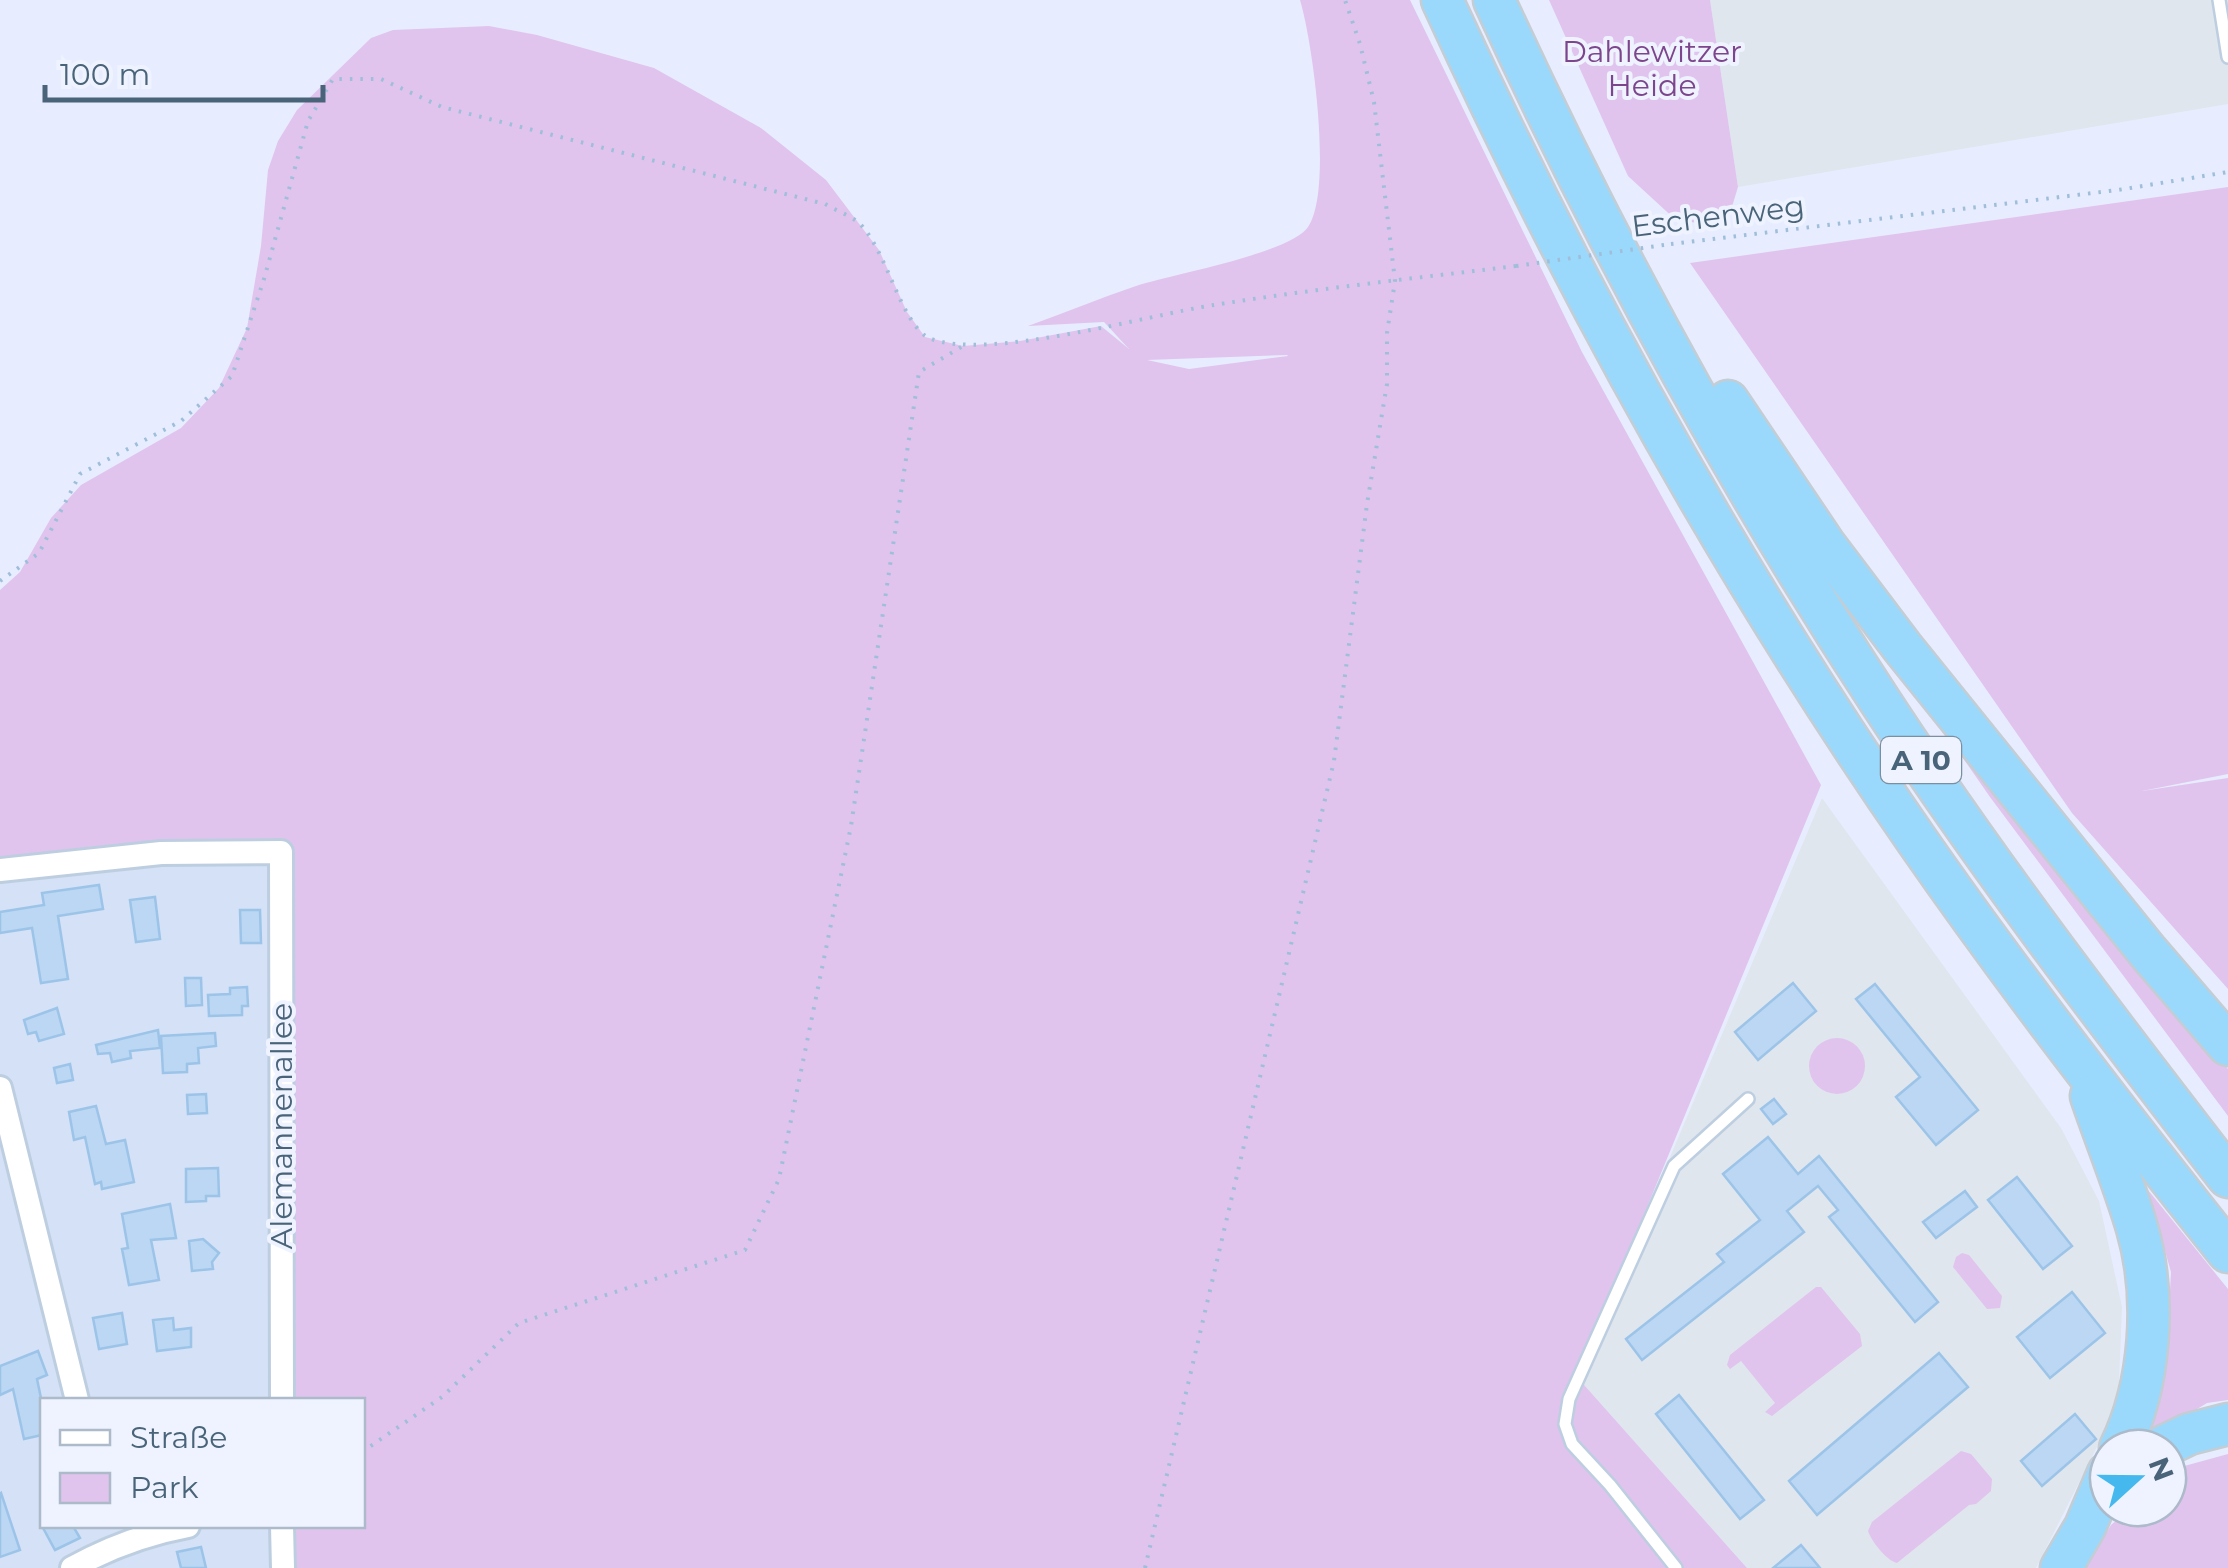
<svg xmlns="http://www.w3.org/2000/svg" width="2228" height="1568" font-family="Montserrat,sans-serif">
<rect width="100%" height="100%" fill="#e7edfe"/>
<polygon fill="#d4e1f6" points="281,852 282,1400 42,1400 42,1526 282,1526 283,1568 0,1568 0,870"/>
<g fill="#e0e6ee">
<polygon points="1710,0 2228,0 2228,104 1738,187"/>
<polygon points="1822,798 2061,1128 2099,1201 2122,1307 2118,1405 2036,1568 1747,1568 1577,1377"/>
</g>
<g fill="#e0c4ed" fill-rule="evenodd">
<path d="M1300,0H1410L1582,352L1821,785L1577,1377L1747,1568H283L282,1526H362V1400H282L281,853L0,870V590L20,572L51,518L81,485L181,428L219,388L247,328L261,246L268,170L278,141L297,110L371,38L393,30L489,26L537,35L654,68L761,128L826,180L879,250L907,312L925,337L963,346L1020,341L1101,326L1129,349L1104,322L1028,326C1064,313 1100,298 1136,286C1172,274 1289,254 1308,227C1333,191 1313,43 1300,0ZM1288,356L1189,369L1147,360L1287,355Z"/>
<polygon points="1549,0 1710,0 1738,187 1727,223 1678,222 1628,176"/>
<polygon points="2228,187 2228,774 2142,791 2228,778 2228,989 2072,813 1690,263"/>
<polygon points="1892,656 2116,937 2228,1069 2228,1116 1990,797"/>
<circle cx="1837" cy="1066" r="28"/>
<polygon points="2148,1190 2228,1289 2228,1400 2207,1403 2146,1440 2167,1345 2171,1272"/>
<polygon points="1962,1253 1969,1255 2002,1296 2000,1308 1987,1309 1953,1267 1956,1257"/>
<polygon points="1816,1287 1821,1287 1860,1334 1862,1346 1772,1416 1765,1412 1775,1403 1741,1361 1730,1369 1727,1365 1730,1355"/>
<path d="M1961,1451L1971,1454L1992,1479L1991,1491L1976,1504L1969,1505L1897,1563C1886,1560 1872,1542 1868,1531L1872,1522Z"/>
<polygon points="2228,1454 2228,1568 2086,1568 2111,1525 2131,1508 2168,1508 2168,1476 2177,1468"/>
</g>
<g fill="#bbd7f3" stroke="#9cc4e8" stroke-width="2.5">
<polygon points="99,885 103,909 58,916 68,979 41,983 32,928 0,933 0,912 44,905 42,893"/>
<polygon points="155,897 160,939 136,942 130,900"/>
<polygon points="240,910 260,910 261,943 241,943"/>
<polygon points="185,978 201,978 202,1005 186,1006"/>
<polygon points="1793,983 1816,1011 1758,1060 1735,1032"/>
<polygon points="1875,984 1978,1110 1936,1145 1896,1097 1920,1077 1856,999"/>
<polygon points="247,987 248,1006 242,1006 242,1015 209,1016 208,995 230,994 230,988"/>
<polygon points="57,1008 64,1034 39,1041 36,1032 28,1034 24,1020"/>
<polygon points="158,1030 160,1048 130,1051 131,1058 112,1062 110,1053 98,1054 96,1045"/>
<polygon points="215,1033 216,1046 198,1048 199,1063 187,1064 187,1072 163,1073 161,1036"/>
<polygon points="70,1064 73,1080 57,1083 54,1068"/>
<polygon points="206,1094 207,1113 188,1114 187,1095"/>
<polygon points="1774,1099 1786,1114 1773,1124 1761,1109"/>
<polygon points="96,1106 106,1144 125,1140 134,1182 102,1189 101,1182 95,1184 85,1137 74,1140 69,1112"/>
<polygon points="1768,1137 1798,1174 1819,1156 1938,1302 1915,1322 1829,1217 1838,1210 1818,1186 1787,1211 1804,1232 1642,1360 1626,1339 1724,1262 1717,1254 1760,1220 1723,1174"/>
<polygon points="218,1168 219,1196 206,1196 206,1201 186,1202 186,1169"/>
<polygon points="2017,1177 2072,1246 2043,1269 1988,1200"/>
<polygon points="1965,1191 1977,1207 1936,1238 1923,1222"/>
<polygon points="170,1204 176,1238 151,1240 159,1280 129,1285 122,1249 128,1248 122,1214"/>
<polygon points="203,1239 219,1253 212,1262 213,1269 192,1271 189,1241"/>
<polygon points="2072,1292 2105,1333 2050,1378 2017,1337"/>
<polygon points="122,1313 127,1344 99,1349 93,1318"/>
<polygon points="173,1318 174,1330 191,1328 191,1347 157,1351 153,1320"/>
<polygon points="38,1351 47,1375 37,1379 42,1403 42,1435 24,1439 13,1389 0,1395 0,1366"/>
<polygon points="1939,1353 1968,1387 1817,1515 1789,1481"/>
<polygon points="1679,1395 1764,1500 1740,1519 1656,1414"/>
<polygon points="2075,1414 2096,1439 2042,1486 2021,1461"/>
<polygon points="1,1493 20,1550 0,1557 0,1494"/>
<polygon points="42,1526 73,1526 80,1538 55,1550"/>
<polygon points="1801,1545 1820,1568 1773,1568"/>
<polygon points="201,1547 206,1568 181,1568 177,1552"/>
</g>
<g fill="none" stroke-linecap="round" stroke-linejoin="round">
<g stroke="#becee1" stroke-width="16">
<g id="lane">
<polyline points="2219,0 2228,57"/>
<polyline points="1676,1568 1610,1485 1572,1444 1565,1424 1569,1399 1674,1166 1748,1099"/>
</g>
</g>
<g stroke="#becee1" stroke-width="28">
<g id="street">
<polyline points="0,870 161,853 281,852 282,1400"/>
<polyline points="0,1088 77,1400"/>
<polyline points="282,1526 283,1568"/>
<path d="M72,1568C110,1547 145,1534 188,1526"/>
</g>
</g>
<g stroke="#c5cdd4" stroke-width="45">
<g id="highway">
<path d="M1442,0C1576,293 1734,577 1918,842C2016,983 2121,1118 2228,1252"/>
<path d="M1494,0C1605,242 1734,478 1880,701C1988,866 2108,1022 2228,1177"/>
<polyline points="1728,401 1825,545 1903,648 2148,952 2228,1045"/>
<path d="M2091,1096C2106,1140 2124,1184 2137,1228C2157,1297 2151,1384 2120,1448"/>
<polyline points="2160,1448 2189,1434 2228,1424"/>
<polyline points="2061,1568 2085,1527 2108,1473"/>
</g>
</g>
<g stroke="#9fbeda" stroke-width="4" stroke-dasharray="2.5 8" stroke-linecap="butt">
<polyline points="1671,244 2118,190 2228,172"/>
<path d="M0,581L39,553L80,474L181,421L232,376L264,279L308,121L333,79H381L442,107L825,204C835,210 849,215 858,222C886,247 901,325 929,338C985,362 1148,315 1214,305C1314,289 1416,278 1516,266"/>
<polyline points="362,1452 442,1397 519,1323 745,1250 779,1179 851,826 919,372 963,346"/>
<polyline points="1145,1568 1334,761 1367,504 1387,384 1387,333 1395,281 1374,102 1360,44 1345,0"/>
</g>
<use href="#lane" stroke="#fff" stroke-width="11"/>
<use href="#street" stroke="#fff" stroke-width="22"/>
<use href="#highway" stroke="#9ad9fb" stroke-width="40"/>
<polyline stroke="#9fbeda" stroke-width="4" stroke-dasharray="2.5 8" stroke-linecap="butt" points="1516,266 1671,244"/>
</g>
<g text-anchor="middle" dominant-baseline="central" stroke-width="8" stroke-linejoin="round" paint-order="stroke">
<rect fill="#eef3ff" stroke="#7a8fa1" stroke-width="2.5" x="1881" y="737" width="80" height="46" rx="8"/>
<g font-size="28" font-weight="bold" fill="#496479">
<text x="1921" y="760">A 10</text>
</g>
<g font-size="30" fill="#7d458c" stroke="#eef3ff">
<text x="1652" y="51">Dahlewitzer<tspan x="1652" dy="34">Heide</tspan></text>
</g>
<g font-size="30" fill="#496479" stroke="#eef3ff">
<text transform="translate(1718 216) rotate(-7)">Eschenweg</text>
<text transform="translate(281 1126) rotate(-90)">Alemannenallee</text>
</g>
</g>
<rect x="40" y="1398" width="325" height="130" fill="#eef3ff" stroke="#acbac9" stroke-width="2.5"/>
<rect x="60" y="1430" width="50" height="15" fill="#ffffff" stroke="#acbac9" stroke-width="2.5"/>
<text x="130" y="1448" font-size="30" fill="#496479">Straße</text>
<rect x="60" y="1473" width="50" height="30" fill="#e0c4ed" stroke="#acbac9" stroke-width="2.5"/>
<text x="130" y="1498" font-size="30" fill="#496479">Park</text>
<g transform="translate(2138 1478) rotate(69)"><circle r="48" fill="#eef3ff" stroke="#acbac9" stroke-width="2.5"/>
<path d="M0-8L18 38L0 25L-18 38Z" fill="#45b9ee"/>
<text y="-15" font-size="28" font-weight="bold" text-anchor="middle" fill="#496479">N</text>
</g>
<path d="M45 85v15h278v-15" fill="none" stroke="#496479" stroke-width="5"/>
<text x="60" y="85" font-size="30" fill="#496479" stroke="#eef3ff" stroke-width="8" paint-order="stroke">100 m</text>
</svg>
